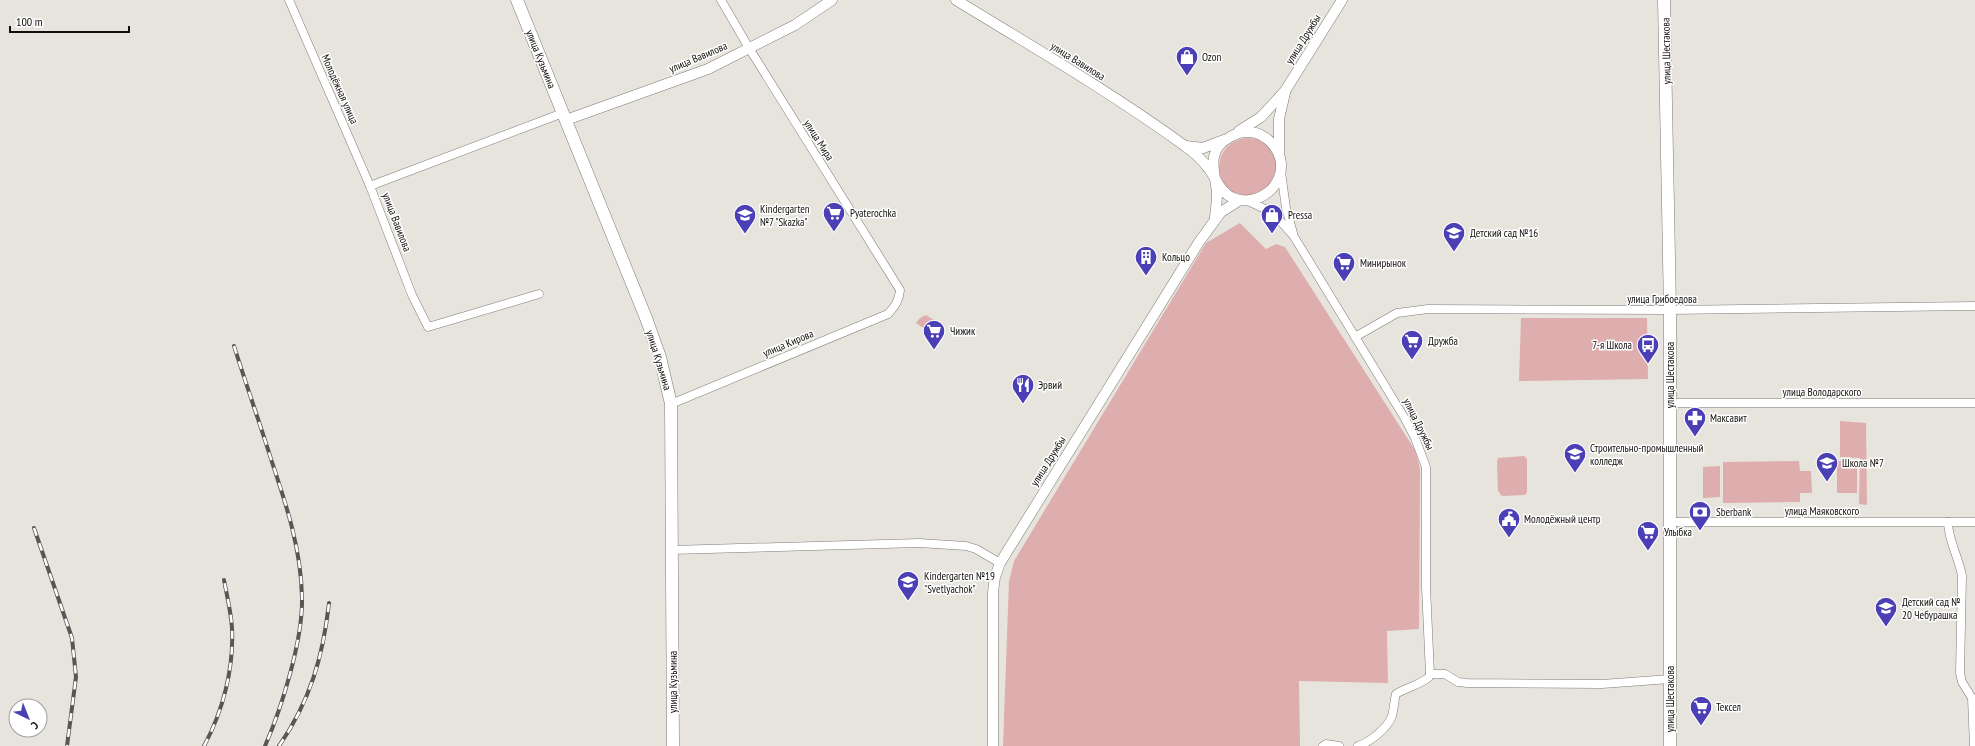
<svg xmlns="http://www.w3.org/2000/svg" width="1975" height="746" font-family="'PT Sans Narrow',sans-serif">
<rect width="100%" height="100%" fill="#e7e4dd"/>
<g fill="#deadad">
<circle cx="1248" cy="167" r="29"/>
<polygon points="1240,223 1266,249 1276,244 1285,247 1415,450 1420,468 1419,629 1387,631 1388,683 1299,681 1300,746 1003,746 1009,581 1014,561 1206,243"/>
<polygon points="926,315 937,322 931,333 916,323 920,318"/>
<polygon points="1521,318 1647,318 1648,379 1519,381"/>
<polygon points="1840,421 1866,423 1867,505 1859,504 1860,458 1840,457"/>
<polygon points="1524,456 1527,459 1527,492 1525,495 1502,496 1498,491 1497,462 1498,458"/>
<polygon points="1857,460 1857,493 1837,493 1837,461"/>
<polygon points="1799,461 1800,471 1811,471 1812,493 1800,493 1800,502 1723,503 1723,462"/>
<polygon points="1720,466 1720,497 1703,498 1703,467"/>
</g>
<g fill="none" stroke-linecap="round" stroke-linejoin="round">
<g stroke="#7f7b75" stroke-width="9">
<g id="minor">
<polyline points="289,0 370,186 412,295 428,327 539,294"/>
<polyline points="1281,172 1286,208 1293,233"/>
<polyline points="370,186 563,113"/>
<polyline points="1248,201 1273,213 1293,235 1404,417 1415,438 1426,467 1426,587 1430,674"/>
<polyline points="1355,337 1397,313 1428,309 1670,310 1975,306"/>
<polyline points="1670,403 1975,403"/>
<path d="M671,404L888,314C895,306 899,301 900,290L749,48L721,0"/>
<polyline points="1670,522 1975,522"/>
<path d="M1948,522C1948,540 1959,558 1962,576L1960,673L1962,682L1972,698L1974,746"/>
<polyline points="671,550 919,543 966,546 976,549 1000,563"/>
<polyline points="1430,674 1445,674 1458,682 1467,683 1602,684 1670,679"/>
<polyline points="1323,746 1326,744 1339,746"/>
<path d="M1358,746C1370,742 1387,729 1392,716C1394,709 1394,701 1396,694C1407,687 1420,685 1429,677L1430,674"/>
</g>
</g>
<g stroke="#7f7b75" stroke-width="11">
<g id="tertiary">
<path d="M956,0C1033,47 1112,93 1185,146C1194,152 1202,160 1209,169C1217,180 1220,192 1233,198C1258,208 1287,185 1280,158C1277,147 1268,137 1256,133C1247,131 1238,132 1230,137C1205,151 1215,171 1217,193C1217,201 1216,209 1215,217"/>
<polyline points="566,120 708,69 795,25 832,0"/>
<polyline points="1239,131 1261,117 1285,91 1342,0"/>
<polyline points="1186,146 1203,148 1224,140"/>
<polyline points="1279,152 1279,119 1285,93"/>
<polyline points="993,746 993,592 995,577 1000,563 1199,242 1221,212 1240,200"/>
</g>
</g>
<g stroke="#7f7b75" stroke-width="13">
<g id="secondary">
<polyline points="517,0 646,318 660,357 671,404 673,746"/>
<polyline points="1664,0 1670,310 1670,746"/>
</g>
</g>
<use href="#minor" stroke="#fff" stroke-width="8"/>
<use href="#tertiary" stroke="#fff" stroke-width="10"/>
<use href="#secondary" stroke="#fff" stroke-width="12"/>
<g stroke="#585653" stroke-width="4">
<g id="rail">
<path d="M234,346C246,384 259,421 271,459C286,504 301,548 302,597C303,640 282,707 265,746"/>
<polyline points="34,528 72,638 76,677 67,746"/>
<path d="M204,746C223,711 234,668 232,628C231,612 227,596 224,580"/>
<path d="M279,746C310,701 323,657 329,603"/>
</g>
</g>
<use href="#rail" stroke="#fff" stroke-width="2.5" stroke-dasharray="8" stroke-linecap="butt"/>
</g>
<defs>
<g id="shop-pin" transform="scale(1.15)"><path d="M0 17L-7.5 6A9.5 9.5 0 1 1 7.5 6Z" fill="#4a3fb5" stroke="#fff"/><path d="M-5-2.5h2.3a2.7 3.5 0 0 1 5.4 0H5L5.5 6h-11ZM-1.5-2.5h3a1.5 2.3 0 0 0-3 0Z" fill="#fff"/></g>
<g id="supermarket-pin" transform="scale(1.15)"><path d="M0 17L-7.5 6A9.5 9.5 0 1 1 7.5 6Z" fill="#4a3fb5" stroke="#fff"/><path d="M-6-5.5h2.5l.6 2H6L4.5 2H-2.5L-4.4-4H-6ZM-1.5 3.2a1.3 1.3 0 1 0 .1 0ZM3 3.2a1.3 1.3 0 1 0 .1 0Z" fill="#fff"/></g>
<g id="school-pin" transform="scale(1.15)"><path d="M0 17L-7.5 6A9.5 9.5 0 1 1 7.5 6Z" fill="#4a3fb5" stroke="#fff"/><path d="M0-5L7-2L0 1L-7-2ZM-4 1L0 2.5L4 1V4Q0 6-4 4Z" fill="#fff"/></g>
<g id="building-pin" transform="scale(1.15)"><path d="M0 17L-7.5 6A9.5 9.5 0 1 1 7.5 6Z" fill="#4a3fb5" stroke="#fff"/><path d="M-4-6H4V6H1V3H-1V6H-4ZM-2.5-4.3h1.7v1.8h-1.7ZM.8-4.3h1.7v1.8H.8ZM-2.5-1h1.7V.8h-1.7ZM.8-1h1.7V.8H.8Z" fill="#fff"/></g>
<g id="bus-pin" transform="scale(1.15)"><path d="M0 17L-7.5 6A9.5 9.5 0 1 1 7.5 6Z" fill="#4a3fb5" stroke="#fff"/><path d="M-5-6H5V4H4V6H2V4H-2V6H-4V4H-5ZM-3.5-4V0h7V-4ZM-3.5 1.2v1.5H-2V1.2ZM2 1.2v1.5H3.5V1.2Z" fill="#fff"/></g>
<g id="restaurant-pin" transform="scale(1.15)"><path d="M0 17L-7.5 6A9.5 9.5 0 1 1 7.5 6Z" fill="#4a3fb5" stroke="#fff"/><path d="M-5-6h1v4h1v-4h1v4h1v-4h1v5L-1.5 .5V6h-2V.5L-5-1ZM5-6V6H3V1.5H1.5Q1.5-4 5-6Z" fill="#fff"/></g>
<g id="pharmacy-pin" transform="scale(1.15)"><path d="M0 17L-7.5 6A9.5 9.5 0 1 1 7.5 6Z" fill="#4a3fb5" stroke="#fff"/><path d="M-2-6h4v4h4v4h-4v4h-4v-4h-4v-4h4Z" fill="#fff"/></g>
<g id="university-pin" transform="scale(1.15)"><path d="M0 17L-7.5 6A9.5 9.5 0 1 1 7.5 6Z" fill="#4a3fb5" stroke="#fff"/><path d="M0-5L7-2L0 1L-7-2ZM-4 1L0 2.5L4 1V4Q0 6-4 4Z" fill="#fff"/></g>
<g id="bank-pin" transform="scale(1.15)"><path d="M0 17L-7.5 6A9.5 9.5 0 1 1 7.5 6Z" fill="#4a3fb5" stroke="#fff"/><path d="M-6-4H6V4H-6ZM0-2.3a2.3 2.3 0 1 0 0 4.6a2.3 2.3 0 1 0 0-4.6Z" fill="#fff"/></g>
<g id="civic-pin" transform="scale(1.15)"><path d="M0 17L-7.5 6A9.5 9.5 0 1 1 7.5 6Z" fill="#4a3fb5" stroke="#fff"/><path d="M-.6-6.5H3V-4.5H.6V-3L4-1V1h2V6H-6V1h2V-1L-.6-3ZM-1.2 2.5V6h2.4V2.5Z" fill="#fff"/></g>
</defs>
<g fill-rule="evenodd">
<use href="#shop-pin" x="1187" y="57"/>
<use href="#supermarket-pin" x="834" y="213"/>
<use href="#school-pin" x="745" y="215"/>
<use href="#shop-pin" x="1272" y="215"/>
<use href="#school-pin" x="1454" y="233"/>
<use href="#building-pin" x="1146" y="257"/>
<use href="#supermarket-pin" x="1344" y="263"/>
<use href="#supermarket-pin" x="934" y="331"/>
<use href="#supermarket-pin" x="1412" y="341"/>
<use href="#bus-pin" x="1648" y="345"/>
<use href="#restaurant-pin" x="1023" y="385"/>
<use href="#pharmacy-pin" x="1695" y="418"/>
<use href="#university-pin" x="1575" y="454"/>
<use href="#school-pin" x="1827" y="463"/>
<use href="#bank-pin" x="1700" y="512"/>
<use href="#civic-pin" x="1509" y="519"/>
<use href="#supermarket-pin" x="1648" y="532"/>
<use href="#school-pin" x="908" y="582"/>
<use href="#school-pin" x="1886" y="608"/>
<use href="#supermarket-pin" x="1701" y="707"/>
</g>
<g text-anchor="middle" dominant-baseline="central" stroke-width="3" stroke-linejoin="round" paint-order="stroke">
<g font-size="11" fill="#100f0d" stroke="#fff">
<text transform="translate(1303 39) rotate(-58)">улица Дружбы</text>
<text transform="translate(1666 51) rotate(-91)">улица Шестакова</text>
<text transform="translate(698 57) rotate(-23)">улица Вавилова</text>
<text transform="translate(541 59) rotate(68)">улица Кузьмина</text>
<text transform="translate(1078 61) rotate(32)">улица Вавилова</text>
<text transform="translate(340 89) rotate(66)">Молодёжная улица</text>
<text transform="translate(819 140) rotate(58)">улица Мира</text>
<text transform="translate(397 222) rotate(69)">улица Вавилова</text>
<text x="1662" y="299">улица Грибоедова</text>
<text transform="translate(788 343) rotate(-23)">улица Кирова</text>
<text transform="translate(659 360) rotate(73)">улица Кузьмина</text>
<text transform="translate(1670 375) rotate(-90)">улица Шестакова</text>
<text x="1822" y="392">улица Володарского</text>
<text transform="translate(1419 424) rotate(64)">улица Дружбы</text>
<text transform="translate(1048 461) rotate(-58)">улица Дружбы</text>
<text x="1822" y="511">улица Маяковского</text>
<text transform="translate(673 682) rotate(-90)">улица Кузьмина</text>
<text transform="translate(1670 699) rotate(-90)">улица Шестакова</text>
</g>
<g font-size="11" fill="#100f0d" stroke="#fff" text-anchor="start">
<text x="1202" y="57">Ozon</text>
<text x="760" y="209">Kindergarten<tspan x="760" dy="13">№7 "Skazka"</tspan></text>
<text x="850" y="213">Pyaterochka</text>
<text x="1288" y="215">Pressa</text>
<text x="1470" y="233">Детский сад №16</text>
<text x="1162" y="257">Кольцо</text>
<text x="1360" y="263">Минирынок</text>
<text x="950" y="331">Чижик</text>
<text x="1428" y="341">Дружба</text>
<text x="1632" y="345" text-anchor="end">7-я Школа</text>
<text x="1038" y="385">Эрвий</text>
<text x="1710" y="418">Максавит</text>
<text x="1590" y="448">Строительно-промышленный<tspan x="1590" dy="13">колледж</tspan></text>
<text x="1842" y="463">Школа №7</text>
<text x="1716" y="512">Sberbank</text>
<text x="1524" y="519">Молодёжный центр</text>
<text x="1664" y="532">Улыбка</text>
<text x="924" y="576">Kindergarten №19<tspan x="924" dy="13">"Svetlyachok"</tspan></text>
<text x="1902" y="602">Детский сад №<tspan x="1902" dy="13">20 Чебурашка</tspan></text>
<text x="1716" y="707">Тексел</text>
</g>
</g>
<g transform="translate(28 718) rotate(137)"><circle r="19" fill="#ffffff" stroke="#9f9f9e"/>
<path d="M0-3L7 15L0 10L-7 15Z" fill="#4a3fb5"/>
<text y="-6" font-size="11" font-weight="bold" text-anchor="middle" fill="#100f0d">С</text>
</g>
<path d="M10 26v6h119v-6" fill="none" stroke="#100f0d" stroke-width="2"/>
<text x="16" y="26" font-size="12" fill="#100f0d" stroke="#ffffff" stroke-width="3" paint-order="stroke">100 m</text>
</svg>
